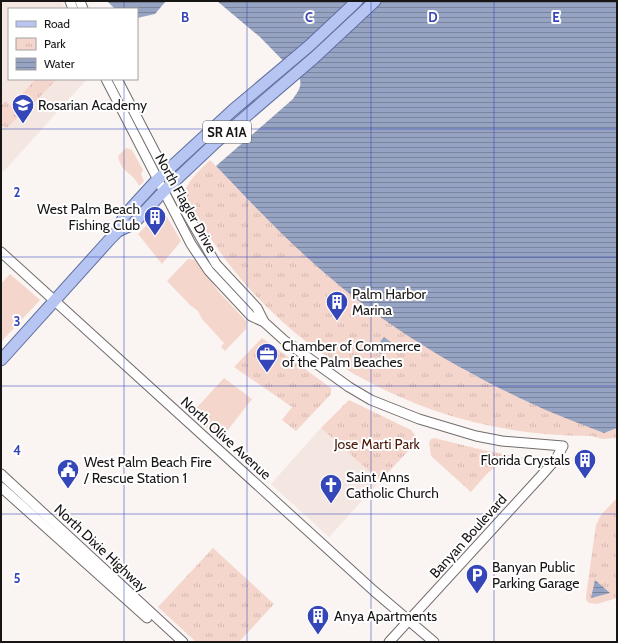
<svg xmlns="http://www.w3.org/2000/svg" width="618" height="643" font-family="Cabin,sans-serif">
<defs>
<pattern id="park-tufts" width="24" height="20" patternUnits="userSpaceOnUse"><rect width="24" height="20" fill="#f5d6cc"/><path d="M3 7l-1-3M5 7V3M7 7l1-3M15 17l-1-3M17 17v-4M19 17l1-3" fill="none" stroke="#d1b7ae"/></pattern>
<pattern id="water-rules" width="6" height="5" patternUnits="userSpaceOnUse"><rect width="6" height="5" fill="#97a3c3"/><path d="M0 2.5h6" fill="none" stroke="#7a849d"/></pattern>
</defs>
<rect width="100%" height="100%" fill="#faf4f2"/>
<g fill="#f4e6e1">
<polygon points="1,1 62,1 66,9 9,9 9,79 87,79 3,172 1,171"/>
<polygon points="321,428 380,481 329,537 271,484"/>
</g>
<g fill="#f5d6cc">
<path d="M126,148L132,150L143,170L141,174L144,181L139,186C133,172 121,173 118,156Z"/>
<polygon points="160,213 167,217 181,241 162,264 138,234 157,215"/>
<polygon points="188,259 195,260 219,292 247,322 246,329 225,351 221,347 224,343 202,319 198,311 190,305 167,281"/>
<polygon points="10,274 40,300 1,342 1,284"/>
<polygon points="224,378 252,399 227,431 224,429 217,437 191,414"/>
</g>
<g fill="url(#park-tufts)">
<polygon points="36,79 57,79 30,107 19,97"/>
<polygon points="6,101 21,114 7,128 1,125 1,106"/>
<path d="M210,160L272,224L464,370L526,401L604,433L617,428V438L602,439L592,436C447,437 308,373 223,256C212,240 189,209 185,191C190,178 200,170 210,160Z"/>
<polygon points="262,338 331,388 331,394 296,431 282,420 292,407 234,367"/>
<polygon points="349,400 411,430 415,435 412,447 380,481 321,428"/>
<path d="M434,438L483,450L525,458L523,460C500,454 485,477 471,492L431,456L429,443L431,439Z"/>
<polygon points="617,498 617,598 597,604 589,603 586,600 586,596 596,525 601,515"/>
<polygon points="213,548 274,604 239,642 196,642 158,607"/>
</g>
<g fill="url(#water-rules)">
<polygon points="107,1 166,1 155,14 137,18 137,9 115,9"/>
<path d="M217,1H617V428L604,433C578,423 551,413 526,401C458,369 390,329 333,280C291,245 253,205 216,166L293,99C298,91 303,86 299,77L260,37Z"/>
<polygon points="384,337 392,343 381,354 374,349"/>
<polygon points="595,580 610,593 591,598"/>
</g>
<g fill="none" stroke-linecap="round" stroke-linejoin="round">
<g stroke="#726d6b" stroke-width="11">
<g id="tertiary">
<polyline points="70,1 73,9"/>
<polyline points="80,1 83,9"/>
<polyline points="106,79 191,244 209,271 251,316 264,322"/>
<polyline points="117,79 186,212 216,264 257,308 264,322 285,341 349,387 371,400 419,419 476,436 502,441 563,446 556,459 541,476 389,642"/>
<polyline points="1,252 374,591 434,642"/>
<polyline points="1,474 183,642"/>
<polyline points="1,487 147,618"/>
</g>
</g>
<g stroke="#606e9f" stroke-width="13">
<g id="primary">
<polyline points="118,231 124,216 157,180 233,110 309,46 357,1"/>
<polyline points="1,360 111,238 118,231 133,224 163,192 216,142 315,57 375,1"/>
</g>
</g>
<use href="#tertiary" stroke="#fff" stroke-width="9"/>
<use href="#primary" stroke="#b6c5f2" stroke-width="11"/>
</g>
<path fill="none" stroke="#3446b8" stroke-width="1" stroke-opacity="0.55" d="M124,1V9M247,1V642M371,1V642M494,1V642M124,79V642M1,129H617M1,257H617M1,386H617M1,514H617"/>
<defs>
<g id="school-pin" transform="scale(1.15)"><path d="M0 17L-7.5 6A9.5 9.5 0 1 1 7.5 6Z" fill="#3446b8" stroke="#fff"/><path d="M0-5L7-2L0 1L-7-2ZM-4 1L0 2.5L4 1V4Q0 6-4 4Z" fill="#fff"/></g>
<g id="building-pin" transform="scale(1.15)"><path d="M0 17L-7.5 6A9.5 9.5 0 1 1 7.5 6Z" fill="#3446b8" stroke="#fff"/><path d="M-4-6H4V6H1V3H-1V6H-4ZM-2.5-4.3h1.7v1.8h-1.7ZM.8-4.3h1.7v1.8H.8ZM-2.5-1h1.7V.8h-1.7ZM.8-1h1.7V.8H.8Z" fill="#fff"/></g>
<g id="office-pin" transform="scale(1.15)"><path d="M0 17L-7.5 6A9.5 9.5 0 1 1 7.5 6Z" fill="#3446b8" stroke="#fff"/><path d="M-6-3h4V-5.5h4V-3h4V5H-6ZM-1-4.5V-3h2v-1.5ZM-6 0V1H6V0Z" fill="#fff"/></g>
<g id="civic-pin" transform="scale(1.15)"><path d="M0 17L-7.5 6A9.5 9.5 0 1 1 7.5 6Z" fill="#3446b8" stroke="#fff"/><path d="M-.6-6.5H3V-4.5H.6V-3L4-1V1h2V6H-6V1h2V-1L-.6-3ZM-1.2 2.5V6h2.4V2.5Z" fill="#fff"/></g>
<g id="church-pin" transform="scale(1.15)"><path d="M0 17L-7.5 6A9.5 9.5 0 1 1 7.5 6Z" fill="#3446b8" stroke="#fff"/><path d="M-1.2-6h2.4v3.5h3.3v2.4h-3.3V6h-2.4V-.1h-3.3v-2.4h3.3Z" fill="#fff"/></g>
<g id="parking-pin" transform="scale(1.15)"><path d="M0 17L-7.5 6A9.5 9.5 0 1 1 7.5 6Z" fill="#3446b8" stroke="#fff"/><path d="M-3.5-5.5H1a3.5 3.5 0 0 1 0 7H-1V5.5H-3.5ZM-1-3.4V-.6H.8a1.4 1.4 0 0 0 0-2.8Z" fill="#fff"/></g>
</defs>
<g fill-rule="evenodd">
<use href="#school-pin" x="23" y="105"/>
<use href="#building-pin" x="155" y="217"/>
<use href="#building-pin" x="337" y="302"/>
<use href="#office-pin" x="267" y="354"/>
<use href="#building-pin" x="585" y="460"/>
<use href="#civic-pin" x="68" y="470"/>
<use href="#church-pin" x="331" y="485"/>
<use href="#parking-pin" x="477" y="575"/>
<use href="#building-pin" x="318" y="616"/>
</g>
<g text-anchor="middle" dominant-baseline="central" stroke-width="4" stroke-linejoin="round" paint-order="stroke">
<rect fill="#fff" stroke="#5d5b5b" stroke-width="1" x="203" y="121" width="48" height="22" rx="3"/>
<g font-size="13" font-weight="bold" fill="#181515">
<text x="227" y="132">SR A1A</text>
</g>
<g font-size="14" fill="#181515" stroke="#fff" text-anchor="start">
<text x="38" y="105">Rosarian Academy</text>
<text x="140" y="209" text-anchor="end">West Palm Beach<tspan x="140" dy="16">Fishing Club</tspan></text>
<text x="352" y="294">Palm Harbor<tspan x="352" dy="16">Marina</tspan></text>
<text x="282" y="346">Chamber of Commerce<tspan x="282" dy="16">of the Palm Beaches</tspan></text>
<text x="570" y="460" text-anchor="end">Florida Crystals</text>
<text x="84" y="462">West Palm Beach Fire<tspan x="84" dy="16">/ Rescue Station 1</tspan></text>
<text x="346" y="477">Saint Anns<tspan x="346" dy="16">Catholic Church</tspan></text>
<text x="492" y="567">Banyan Public<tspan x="492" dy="16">Parking Garage</tspan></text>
<text x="334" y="616">Anya Apartments</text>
</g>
<g font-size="14" fill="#181515" stroke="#fff">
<text transform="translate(186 203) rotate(61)">North Flagler Drive</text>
<text transform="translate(226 438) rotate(42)">North Olive Avenue</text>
<text transform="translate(468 536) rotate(-48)">Banyan Boulevard</text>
<text transform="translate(101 548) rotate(43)">North Dixie Highway</text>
</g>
<g font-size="14" fill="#4a1908" stroke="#fff">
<text x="377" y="444">Jose Marti Park</text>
</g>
</g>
<g font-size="13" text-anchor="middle" font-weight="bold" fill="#3446b8" stroke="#fff" stroke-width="4" stroke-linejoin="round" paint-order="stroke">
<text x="185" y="22">B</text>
<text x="309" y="22">C</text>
<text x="433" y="22">D</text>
<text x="556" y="22">E</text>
<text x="17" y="197">2</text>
<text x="17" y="326">3</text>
<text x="17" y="455">4</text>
<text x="17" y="583">5</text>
</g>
<rect width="618" height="643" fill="none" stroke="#181515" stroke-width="4"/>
<rect x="8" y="8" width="130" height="72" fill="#ffffff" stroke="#a3a1a1"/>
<rect x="16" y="21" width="20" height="6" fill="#b6c5f2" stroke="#a3a1a1"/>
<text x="44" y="28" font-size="12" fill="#181515">Road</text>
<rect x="16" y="38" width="20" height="12" fill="url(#park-tufts)" stroke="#a3a1a1"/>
<text x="44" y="48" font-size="12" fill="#181515">Park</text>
<rect x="16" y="58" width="20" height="12" fill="url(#water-rules)" stroke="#a3a1a1"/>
<text x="44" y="68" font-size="12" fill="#181515">Water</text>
</svg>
